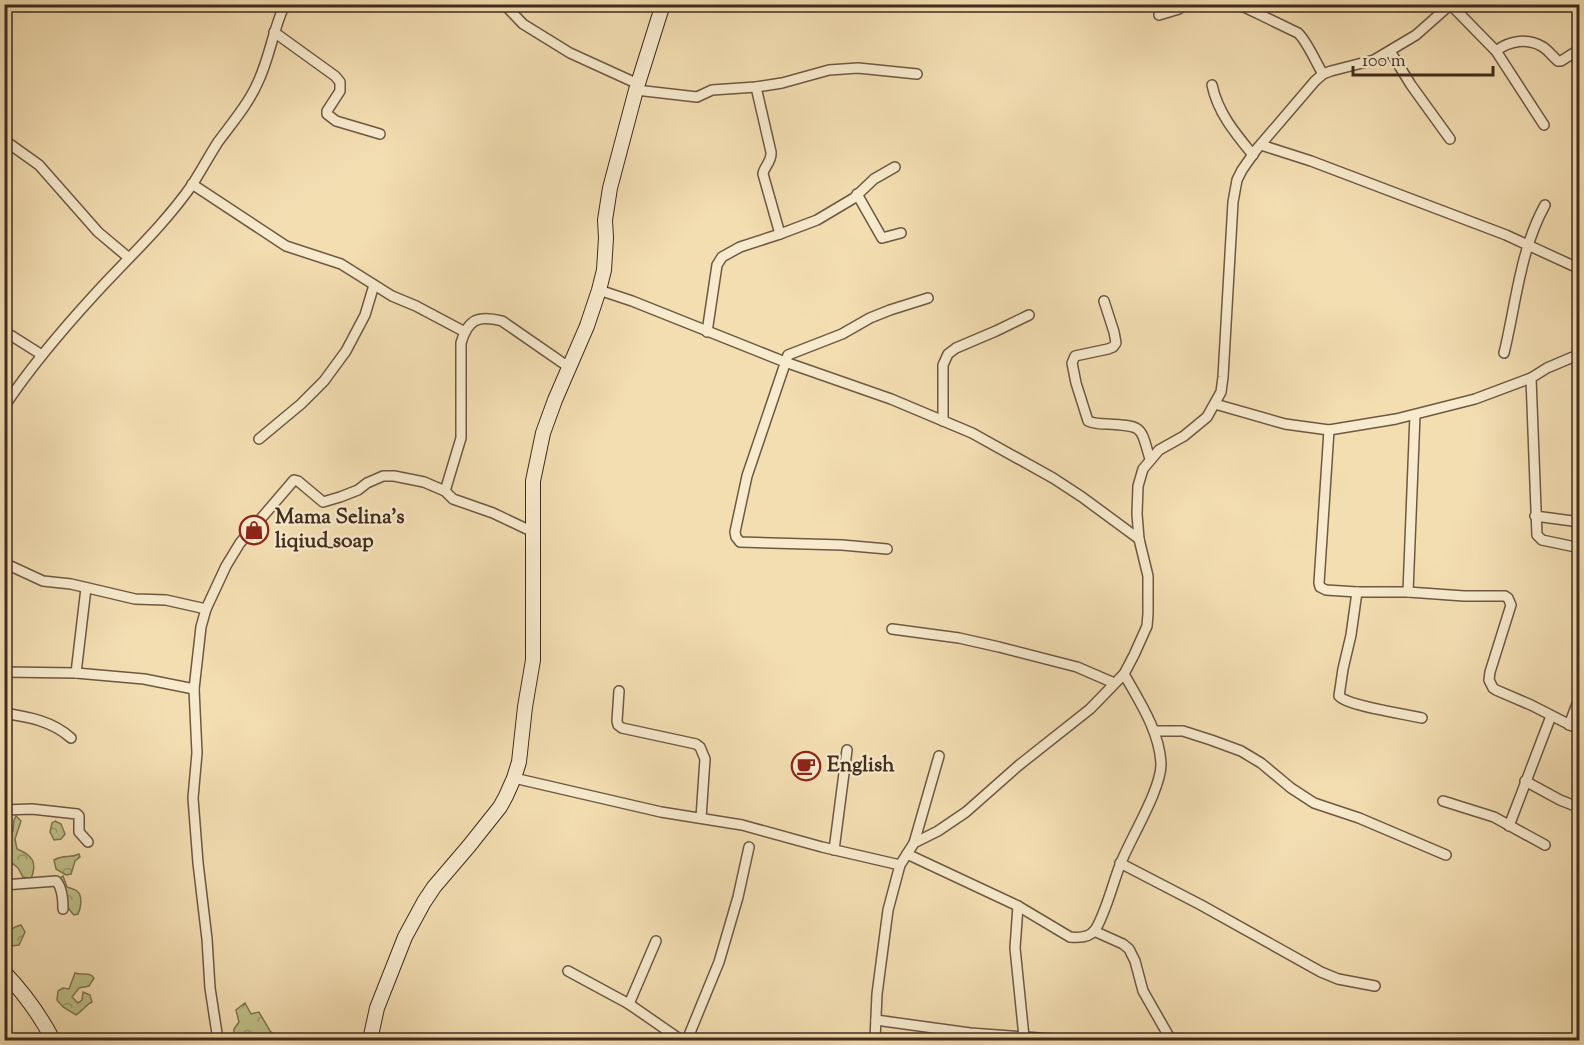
<svg xmlns="http://www.w3.org/2000/svg" width="1584" height="1045" font-family="'Sorts Mill Goudy',serif">
<defs>
<pattern id="forest-crowns" width="20" height="18" patternUnits="userSpaceOnUse" patternTransform="scale(1.5)"><rect width="20" height="18" fill="#bfc089"/><path d="M2 6a3 3 0 1 1 6 0M12 15a3 3 0 1 1 6 0" fill="none" stroke="#9d9c6f"/></pattern>
</defs>
<rect width="100%" height="100%" fill="#f3deb2"/>
<filter id="stains"><feTurbulence type="fractalNoise" baseFrequency=".00333" numOctaves="4"/><feColorMatrix values="0 0 0 0 .2 0 0 0 0 .09 0 0 0 0 .02 0 0 0 .5 -.17"/></filter>
<radialGradient id="worn" r=".72"><stop offset=".6" stop-color="#630" stop-opacity="0"/><stop offset="1" stop-color="#630" stop-opacity=".3"/></radialGradient>
<g fill="url(#forest-crowns)" stroke="#807652" stroke-width="1.5">
<path d="M16,816L21,821L15,839L17,849C32,855 38,862 31,879L23,877L18,868L12,863L9,881L5,883L4,850L7,844V833L13,831L14,820Z"/>
<polygon points="55,821 61,824 65,834 61,839 54,840 50,832 52,823"/>
<path d="M79,854L80,857L75,861L71,874L66,875L56,869L54,860C65,854 69,859 79,854Z"/>
<path d="M63,876L67,887C68,887 76,890 77,891C83,896 81,908 78,914L74,915C64,906 63,890 60,878Z"/>
<polygon points="21,925 25,932 19,945 11,946 7,940 8,932 15,927"/>
<path d="M75,973C82,976 90,971 94,978L89,986L79,988L72,997L78,1003L82,1000L83,992L90,995L92,1002C85,1005 83,1011 76,1015L63,1007L57,1000L58,991L63,988L69,989Z"/>
<polygon points="245,1003 251,1014 259,1012 270,1031 281,1040 234,1040 234,1029 239,1022 236,1010"/>
</g>
<g fill="none" stroke-linecap="round" stroke-linejoin="round">
<g stroke="#6e5842" stroke-width="12">
<g id="street">
<polyline points="504,4 523,24 570,53 638,84"/>
<path d="M1238,4L1298,33C1307,41 1316,63 1323,74"/>
<polyline points="1450,4 1496,51 1544,125"/>
<polyline points="1159,15 1179,9 1181,4"/>
<polyline points="274,32 335,76 340,82 340,91 327,111 327,114 336,121 380,134"/>
<polyline points="1390,51 1411,85 1450,139"/>
<path d="M1496,51C1510,40 1528,38 1543,47C1549,51 1553,57 1558,61H1561L1580,49"/>
<path d="M1212,85C1218,113 1235,133 1253,155"/>
<path d="M756,87L771,152C772,162 764,166 763,174L780,234"/>
<polyline points="636,90 697,97 712,90 756,87 782,83 829,70 858,68 917,74"/>
<polyline points="4,140 39,165 98,232 129,258"/>
<polyline points="1261,145 1311,161 1506,235 1580,269"/>
<polyline points="192,184 286,246 341,264 392,296 416,306 465,332"/>
<polyline points="857,194 882,238 901,233"/>
<polyline points="599,290 632,301 785,362 891,399 972,433 1053,478 1082,497 1139,539"/>
<path d="M1104,301L1114,332L1116,343L1113,347L1108,349L1075,356L1072,363L1076,383L1088,421C1095,424 1100,424 1107,424C1144,426 1140,426 1150,459"/>
<polyline points="4,331 42,355"/>
<polyline points="707,332 717,265 722,257 740,247 780,234 817,220 854,198 874,179 895,167"/>
<path d="M1504,353C1516,304 1520,250 1545,205"/>
<polyline points="1531,378 1537,535 1542,540 1580,548"/>
<polyline points="1215,404 1285,424 1329,430 1396,419 1475,399 1531,378 1547,368 1580,354"/>
<path d="M4,407C31,366 62,330 95,294C128,258 164,225 192,185C201,171 209,156 218,142C232,123 249,103 258,82C270,57 273,29 285,4"/>
<polyline points="943,421 943,365 948,354 956,348 996,331 1029,315"/>
<polyline points="1329,430 1319,583 1320,587 1326,590 1357,592 1408,592 1464,596 1505,596 1508,598 1511,605 1490,672 1489,680 1493,688 1496,690 1531,705 1580,730"/>
<polyline points="259,439 301,404 324,381 346,351 365,315 374,285"/>
<path d="M445,491L461,438V343C468,319 478,315 502,321L570,368"/>
<polyline points="1535,516 1580,522"/>
<polyline points="887,549 842,545 740,542 736,537 735,532 747,476 788,355 842,334 870,318 890,310 928,298"/>
<polyline points="4,563 43,581 71,584 135,599 166,600 206,609"/>
<path d="M1357,592L1351,635L1343,669L1339,696C1348,706 1405,714 1422,718"/>
<polyline points="1408,592 1415,415"/>
<polyline points="892,629 959,638 999,647 1077,667 1114,683"/>
<polyline points="4,672 76,673 144,679 194,689"/>
<polyline points="76,673 86,588"/>
<polyline points="619,691 617,721 618,725 622,728 696,744 700,747 705,759 701,818"/>
<path d="M4,713C29,717 52,721 71,738"/>
<polyline points="1569,725 1580,696"/>
<polyline points="1154,731 1183,731 1211,740 1241,751 1261,763 1291,788 1314,803 1359,818 1446,855"/>
<polyline points="514,778 661,812 742,825 822,847 900,865"/>
<polyline points="1525,781 1560,800 1580,808"/>
<polyline points="1443,801 1494,817 1545,845"/>
<polyline points="4,810 32,809 77,814 79,816 79,832 88,842"/>
<polyline points="1509,826 1551,716"/>
<polyline points="914,843 939,756"/>
<polyline points="834,850 847,750"/>
<path d="M907,854L1018,906L1070,937C1079,938 1089,938 1095,930C1105,915 1113,883 1120,865C1130,839 1162,788 1161,763C1159,730 1139,701 1124,674"/>
<polyline points="1120,863 1201,905 1321,972 1338,979 1375,986"/>
<path d="M4,885L56,881C62,887 63,901 63,909"/>
<polyline points="1018,906 1015,948 1024,1037"/>
<polyline points="1094,931 1123,944 1129,949 1135,961 1143,991 1171,1040"/>
<polyline points="568,971 629,1004 681,1040"/>
<polyline points="629,1004 656,941"/>
<polyline points="876,1020 970,1033 1065,1040"/>
<polyline points="218,1040 210,988 207,939 198,863 193,798 197,753 194,689 201,627 206,609 226,566 240,543 294,480 298,481 323,502 340,497 358,490 367,483 383,476 394,476 424,482 445,491 453,499 493,513 533,532"/>
<polyline points="687,1040 719,962 738,897 749,847"/>
<polyline points="875,1040 877,994 888,910 900,865 914,843 938,831 966,812 1018,766 1090,709 1124,674 1134,655 1147,626 1148,614 1148,576 1139,539 1137,514 1138,486 1143,469 1159,450 1184,436 1207,417 1221,392 1223,377 1233,202 1237,180 1242,170 1256,150 1315,81 1323,74 1331,71 1374,60 1416,35 1451,4"/>
</g>
</g>
<g stroke="#412c1c" stroke-width="16">
<g id="secondary">
<path d="M4,972C24,993 40,1015 53,1040"/>
<polyline points="370,1040 377,1008 405,937 424,902 434,887 469,846 500,807 506,796 514,778 519,762 525,707 533,660 533,481 543,433 555,400 587,326 599,290 604,270 606,238 605,220 610,188 636,90 663,4"/>
</g>
</g>
<use href="#street" stroke="#f7eacd" stroke-width="9"/>
<use href="#secondary" stroke="#f7eacd" stroke-width="14"/>
</g>
<defs>
<g id="shop-ring" transform="scale(1.5)"><circle r="9.5" fill="#f7eacd" stroke="#8f2418" stroke-width="1.5"/><path d="M-5-2.5h2.3a2.7 3.5 0 0 1 5.4 0H5L5.5 6h-11ZM-1.5-2.5h3a1.5 2.3 0 0 0-3 0Z" fill="#8f2418"/></g>
<g id="cafe-ring" transform="scale(1.5)"><circle r="9.5" fill="#f7eacd" stroke="#8f2418" stroke-width="1.5"/><path d="M-5.5-4.5H6V0H3Q3 3.5 0 3.5H-2.5Q-5.5 3.5-5.5 0ZM3-3.2v2h1.7v-2ZM-6 4.5H4V6H-6Z" fill="#8f2418"/></g>
</defs>
<g fill-rule="evenodd">
<use href="#shop-ring" x="254" y="530"/>
<use href="#cafe-ring" x="806" y="766"/>
</g>
<g text-anchor="middle" dominant-baseline="central" stroke-width="4.5" stroke-linejoin="round" paint-order="stroke">
<g font-size="21" font-weight="bold" fill="#412c1c" stroke="#f7eacd" text-anchor="start">
<text x="275" y="518">Mama Selina's<tspan x="275" dy="24">liqiud_soap</tspan></text>
<text x="827" y="766">English</text>
</g>
</g>
<rect width="1584" height="1045" fill="none" stroke="#f3deb2" stroke-width="24"/>
<rect x="6" y="6" width="1572" height="1033" fill="none" stroke="#412c1c" stroke-width="3"/>
<rect x="12" y="12" width="1560" height="1021" fill="none" stroke="#412c1c" stroke-width="1.5"/>
<path d="M1353 66v9h140v-9" fill="none" stroke="#412c1c" stroke-width="3"/>
<text x="1362" y="66" font-size="18" fill="#412c1c" stroke="#f7eacd" stroke-width="4.5" paint-order="stroke">100 m</text>
<rect width="100%" height="100%" filter="url(#stains)"/>
<rect width="100%" height="100%" fill="url(#worn)"/>
</svg>
